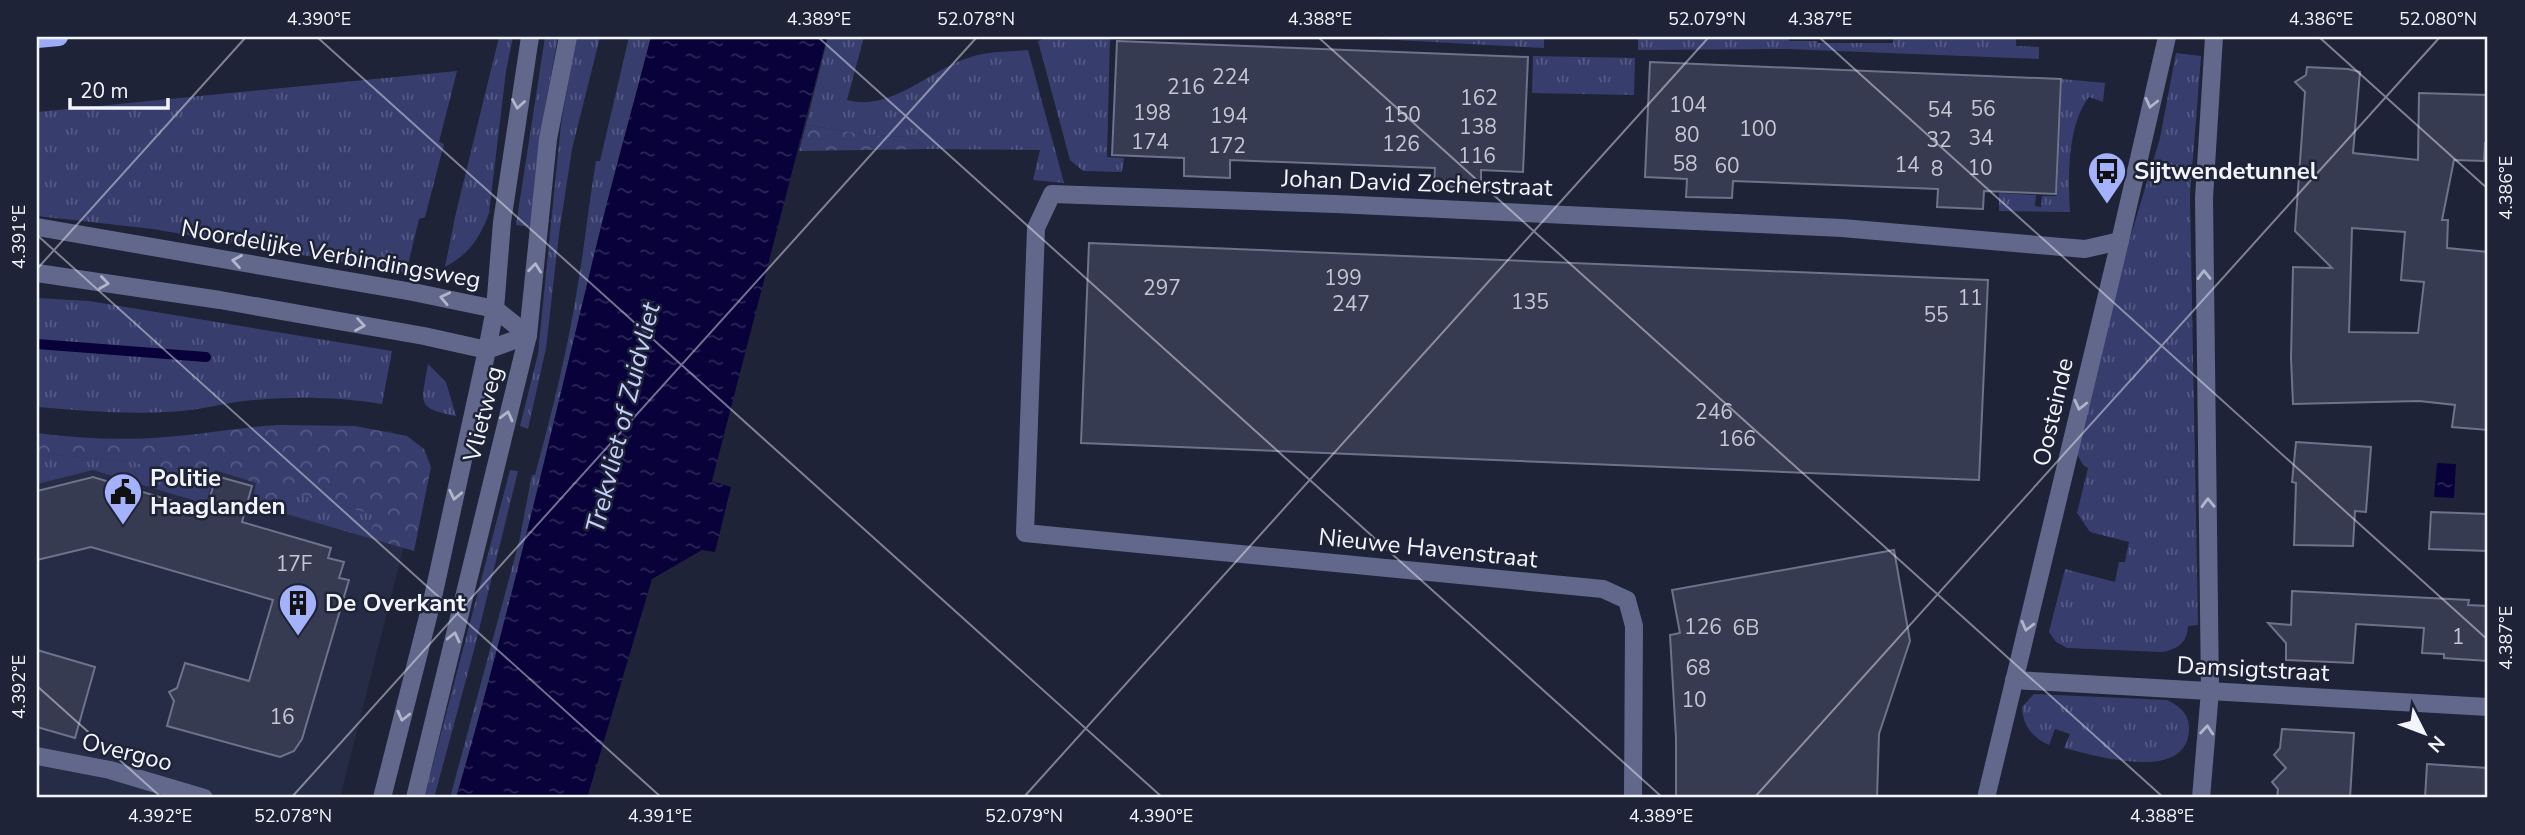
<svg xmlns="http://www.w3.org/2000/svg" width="2525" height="835" font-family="'Nunito Sans',sans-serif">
<defs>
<pattern id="grass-tufts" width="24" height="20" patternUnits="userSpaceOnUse" patternTransform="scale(1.75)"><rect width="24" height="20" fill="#373e6e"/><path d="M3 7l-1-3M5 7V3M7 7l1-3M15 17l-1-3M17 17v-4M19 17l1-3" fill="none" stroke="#545a84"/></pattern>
<pattern id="forest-crowns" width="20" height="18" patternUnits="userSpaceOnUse" patternTransform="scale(1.75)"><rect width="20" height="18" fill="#373e6e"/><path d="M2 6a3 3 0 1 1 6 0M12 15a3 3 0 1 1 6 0" fill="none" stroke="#545a84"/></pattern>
<pattern id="water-ripples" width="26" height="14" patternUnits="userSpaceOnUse" patternTransform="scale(1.75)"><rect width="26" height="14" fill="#09013a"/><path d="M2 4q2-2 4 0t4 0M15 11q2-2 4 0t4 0" fill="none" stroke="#2d2757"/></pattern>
</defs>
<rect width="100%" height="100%" fill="#1f2337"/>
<polygon fill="#272c46" points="329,431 391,431 427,455 340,798 37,798 37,441 94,446"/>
<g fill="url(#grass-tufts)">
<path d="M499,37H513L506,71L489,213C480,238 469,254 445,267L455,217Z"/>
<polygon points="545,37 558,37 543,119 532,227 516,225"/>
<polygon points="576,37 600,37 572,149 559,234 546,348 528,429 520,426 538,354 561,124"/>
<path d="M629,37H651C631,114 609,191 591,268C548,445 507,623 456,798H450L519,542L532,475H535C552,412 568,349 578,284C585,243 589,202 596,161H600Z"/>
<path d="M828,37H864L847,100C891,112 928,71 968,58C987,51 1009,52 1028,50L1064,183L1033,180L1040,150L927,149L909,137L869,135L806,125Z"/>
<polygon points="1049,37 1110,37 1107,157 1124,158 1122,172 1083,171 1070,160 1038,41"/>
<polygon points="1340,37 1544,37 1544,48"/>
<polygon points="1638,37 1788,37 1789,41 1817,41 1818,43 1893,43 1893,37 2016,37 2016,46 2039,47 2039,59 1787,49 1638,50"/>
<path d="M2176,53L2201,56L2190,195L2198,625L2188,626C2187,643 2178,649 2162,652L2067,648L2056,642L2049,632L2065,569L2115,582L2119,562H2125L2129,542L2090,532L2077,513L2088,468L2083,465L2077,454L2129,242L2160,138Z"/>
<polygon points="1533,56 1635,58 1634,95 1532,93"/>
<polygon points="457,71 439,142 444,144 425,217 419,219 406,273 153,229 37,216 37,112"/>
<path d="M2062,79L2105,83L2103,102L2089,97C2067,125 2068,179 2070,212L1999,211V193L2036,195L2035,206L2041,207L2042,196H2057Z"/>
<path d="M37,298L89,301L392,351L382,404C335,396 283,396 236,402C218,405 200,409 182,411C134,415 85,411 37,407Z"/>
<path d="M428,364L446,382L456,416C414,408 422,402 428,364Z"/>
<polygon points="44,454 129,461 165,470 183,468 215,470 206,504 93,470 37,484 37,457"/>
<polygon points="510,470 518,471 474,650 434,798 424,798"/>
<polygon points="296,494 377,515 369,538 252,504"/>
<path d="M2034,694L2167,700C2179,706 2188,712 2189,727C2190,784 2096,756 2064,748L2070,734L2055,729L2049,745C2032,737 2023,726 2022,707Z"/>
</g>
<g fill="url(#forest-crowns)">
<polygon points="806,125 869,135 909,137 927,149 799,151"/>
<path d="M278,425L355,426L407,436L424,449L431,467L414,551L369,538L376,515L296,494L252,504L256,483L215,470L183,468L165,470L129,461L44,454L37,457V433C83,439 130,441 177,436C211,433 244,427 278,425Z"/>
</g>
<g fill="url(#water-ripples)">
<path d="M651,37H827L712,481L731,487L715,552L702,550L652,579L587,798H456C507,623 548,445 591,268C609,191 631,114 651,37Z"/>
<polygon points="2437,463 2456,464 2454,498 2434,497"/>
</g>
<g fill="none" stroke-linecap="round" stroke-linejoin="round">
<polyline stroke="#09013a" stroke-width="10" points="37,344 206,357"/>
</g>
<g fill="#373b51" stroke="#6d738b" stroke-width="2" fill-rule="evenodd">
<polygon points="1117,41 1528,57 1523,172 1481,170 1481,188 1434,186 1435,168 1230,160 1230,178 1184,176 1184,158 1112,155"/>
<polygon points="1650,62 2061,79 2056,194 1984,191 1983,209 1937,207 1938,189 1733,181 1732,198 1686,197 1687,179 1645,177"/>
<path d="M2307,67L2348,69L2360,72L2353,153L2418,160L2419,93L2488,95V143H2485L2484,161L2454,160L2442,220H2448L2447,248L2488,252V430L2452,427L2455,405L2419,401L2293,404L2291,358L2293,267L2332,268L2295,231L2305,92L2295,82L2306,75ZM2352,228L2405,232L2401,280L2424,282L2418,333L2349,332Z"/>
<polygon points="1089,243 1988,280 1979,480 1081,443"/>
<polygon points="2296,442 2371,447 2366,512 2355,511 2353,546 2294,545 2296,483 2292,482"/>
<polygon points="216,476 252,486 242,522 331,548 328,558 344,562 339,578 349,580 302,739 294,751 280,757 167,726 174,701 169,692 177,688 185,663 249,681 273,600 91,547 37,560 37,491 93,477 206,511"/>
<polygon points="2431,512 2488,514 2488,551 2429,549"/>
<polygon points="1894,550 1910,641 1879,734 1877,798 1676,798 1676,738 1670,635 1680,633 1672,590"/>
<polygon points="2292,591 2469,600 2468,605 2488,606 2488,661 2444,658 2444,654 2422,653 2424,628 2356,624 2353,663 2286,660 2286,643 2268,623 2291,625"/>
<polygon points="37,650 95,667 75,738 37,727"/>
<polygon points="2282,729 2354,733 2350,798 2277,798 2278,789 2272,782 2286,768 2274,755 2280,748"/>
<polygon points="2427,764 2488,768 2488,798 2425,798"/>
</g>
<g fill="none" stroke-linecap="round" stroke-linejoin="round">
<g stroke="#61688c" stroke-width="18">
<polyline points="37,227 413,292 495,309 528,335"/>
<polyline points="37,273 220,300 424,336 487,350 528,335"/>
<polyline points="2014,680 2488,707"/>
<polyline points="37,756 110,770 204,798"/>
<polyline points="382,798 433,597 487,350 495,309 502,222 530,37"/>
<polyline points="415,798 528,335 548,139 568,37"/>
<polyline points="1633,798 1634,626 1627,600 1603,589 1025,533 1036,228 1052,194 1336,204 1842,228 2085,249 2120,241"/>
<polyline points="1986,798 2120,241 2167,37"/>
<polyline points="2201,798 2210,691 2204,198 2214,37"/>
</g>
<polyline stroke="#9dabf6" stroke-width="18" points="37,39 59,37"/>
</g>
<defs><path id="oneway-chevron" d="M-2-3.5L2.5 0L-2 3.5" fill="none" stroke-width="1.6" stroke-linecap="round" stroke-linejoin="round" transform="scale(1.75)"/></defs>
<g stroke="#b1b6ca">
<use href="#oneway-chevron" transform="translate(2151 103) rotate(103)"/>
<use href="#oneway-chevron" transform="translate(518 104) rotate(99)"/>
<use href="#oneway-chevron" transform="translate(237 261) rotate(-170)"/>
<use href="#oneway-chevron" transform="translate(535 268) rotate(-84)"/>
<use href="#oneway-chevron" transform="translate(2204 275) rotate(-91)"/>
<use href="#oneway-chevron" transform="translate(104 283) rotate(8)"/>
<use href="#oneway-chevron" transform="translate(445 298) rotate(-168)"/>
<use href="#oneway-chevron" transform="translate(360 325) rotate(9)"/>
<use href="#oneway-chevron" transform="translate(2080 405) rotate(103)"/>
<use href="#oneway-chevron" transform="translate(507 416) rotate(-76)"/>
<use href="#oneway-chevron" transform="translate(455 495) rotate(102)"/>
<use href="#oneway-chevron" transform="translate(2208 503) rotate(-91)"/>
<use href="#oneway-chevron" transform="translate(2027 626) rotate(104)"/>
<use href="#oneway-chevron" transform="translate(454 637) rotate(-77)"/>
<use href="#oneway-chevron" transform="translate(403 716) rotate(104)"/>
<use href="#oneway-chevron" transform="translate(2207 730) rotate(-85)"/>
</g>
<path fill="none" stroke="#f3f5fd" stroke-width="2" stroke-opacity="0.45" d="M317,37L1163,798M818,37L1663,798M1318,37L2164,798M1819,37L2488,640M2319,37L2488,189M37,235L662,798M37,269L246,37M37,686L162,798M291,798L977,37M1023,798L1709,37M1754,798L2440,37M2486,798L2488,795"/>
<defs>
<g id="bus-pin" transform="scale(2.0125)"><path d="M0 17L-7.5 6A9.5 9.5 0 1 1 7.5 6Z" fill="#a4b2fc" stroke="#1f2337"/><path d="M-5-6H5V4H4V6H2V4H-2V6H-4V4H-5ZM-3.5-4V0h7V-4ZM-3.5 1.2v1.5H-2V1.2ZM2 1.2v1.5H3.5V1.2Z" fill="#111"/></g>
<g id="civic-pin" transform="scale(2.0125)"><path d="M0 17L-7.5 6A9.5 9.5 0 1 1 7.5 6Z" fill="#a4b2fc" stroke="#1f2337"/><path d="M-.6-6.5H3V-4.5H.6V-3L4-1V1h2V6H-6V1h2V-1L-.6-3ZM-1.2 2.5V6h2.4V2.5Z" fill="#111"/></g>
<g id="building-pin" transform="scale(2.0125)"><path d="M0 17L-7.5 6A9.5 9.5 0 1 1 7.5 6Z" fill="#a4b2fc" stroke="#1f2337"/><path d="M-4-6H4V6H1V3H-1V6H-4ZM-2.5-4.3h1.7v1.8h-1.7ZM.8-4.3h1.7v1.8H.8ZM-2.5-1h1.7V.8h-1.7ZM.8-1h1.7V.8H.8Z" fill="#111"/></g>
</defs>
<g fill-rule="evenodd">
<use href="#bus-pin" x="2107" y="171"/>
<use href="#civic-pin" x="123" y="492"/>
<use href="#building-pin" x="298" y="603"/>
</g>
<g text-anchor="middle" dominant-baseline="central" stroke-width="5" stroke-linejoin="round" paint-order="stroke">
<g font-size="21" fill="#c4c6d2">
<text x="1231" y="77">224</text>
<text x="1186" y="87">216</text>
<text x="1479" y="98">162</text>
<text x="1688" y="105">104</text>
<text x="1983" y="109">56</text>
<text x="1940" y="110">54</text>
<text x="1152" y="113">198</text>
<text x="1402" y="115">150</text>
<text x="1229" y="116">194</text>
<text x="1478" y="127">138</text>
<text x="1758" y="129">100</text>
<text x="1687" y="135">80</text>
<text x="1981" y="138">34</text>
<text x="1939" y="140">32</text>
<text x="1150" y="142">174</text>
<text x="1401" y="144">126</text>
<text x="1227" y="146">172</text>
<text x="1477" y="156">116</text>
<text x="1685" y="164">58</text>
<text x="1907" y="165">14</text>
<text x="1727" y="166">60</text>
<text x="1980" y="168">10</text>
<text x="1937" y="169">8</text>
<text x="1343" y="278">199</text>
<text x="1162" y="288">297</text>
<text x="1970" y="298">11</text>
<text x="1530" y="302">135</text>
<text x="1351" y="304">247</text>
<text x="1936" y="315">55</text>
<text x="1714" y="412">246</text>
<text x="1737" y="439">166</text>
<text x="294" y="564">17F</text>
<text x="1703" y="627">126</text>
<text x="1746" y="628">6B</text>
<text x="2458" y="637">1</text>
<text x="1698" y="668">68</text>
<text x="1694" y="700">10</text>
<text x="282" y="717">16</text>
</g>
<g font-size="24" font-weight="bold" fill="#f3f5fd" stroke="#1f2337" text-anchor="start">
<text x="2134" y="171">Sijtwendetunnel</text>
<text x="150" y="478">Politie<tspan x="150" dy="28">Haaglanden</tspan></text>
<text x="325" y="603">De Overkant</text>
</g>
<g font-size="24" fill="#f3f5fd" stroke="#1f2337">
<text transform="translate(1417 183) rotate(2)">Johan David Zocherstraat</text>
<text transform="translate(331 254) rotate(10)">Noordelijke Verbindingsweg</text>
<text transform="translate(2053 412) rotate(-77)">Oosteinde</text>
<text transform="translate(483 414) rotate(-76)">Vlietweg</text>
<text transform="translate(1428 548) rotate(6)">Nieuwe Havenstraat</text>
<text transform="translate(2253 669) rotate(3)">Damsigtstraat</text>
<text transform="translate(127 752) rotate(14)">Overgoo</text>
</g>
<g font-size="26" font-style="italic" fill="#c6d0fc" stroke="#1f2337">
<text transform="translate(623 418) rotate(-76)">Trekvliet of Zuidvliet</text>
</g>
</g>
<rect width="2525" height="835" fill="none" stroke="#1f2337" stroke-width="77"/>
<g transform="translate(2424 733) rotate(132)" stroke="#1f2337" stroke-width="5" paint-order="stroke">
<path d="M0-5L12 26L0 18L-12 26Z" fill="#f3f5fd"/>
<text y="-10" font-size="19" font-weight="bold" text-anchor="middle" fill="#f3f5fd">N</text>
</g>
<path d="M70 98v10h98v-10" fill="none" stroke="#f3f5fd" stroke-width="3.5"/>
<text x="80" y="98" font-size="21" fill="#f3f5fd" stroke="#1f2337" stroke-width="5" paint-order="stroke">20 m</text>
<rect x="38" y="38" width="2448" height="758" fill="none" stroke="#f3f5fd" stroke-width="2.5"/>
<g font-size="18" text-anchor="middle" fill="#f3f5fd">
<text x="319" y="25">4.390°E</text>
<text x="819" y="25">4.389°E</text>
<text x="976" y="25">52.078°N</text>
<text x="1320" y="25">4.388°E</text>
<text x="1707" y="25">52.079°N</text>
<text x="1820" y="25">4.387°E</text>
<text x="2321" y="25">4.386°E</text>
<text x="2438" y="25">52.080°N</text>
<text transform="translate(2506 188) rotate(-90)" y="6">4.386°E</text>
<text transform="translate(19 237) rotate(-90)" y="6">4.391°E</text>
<text transform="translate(2506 638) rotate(-90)" y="6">4.387°E</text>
<text transform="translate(19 687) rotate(-90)" y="6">4.392°E</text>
<text x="160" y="822">4.392°E</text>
<text x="293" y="822">52.078°N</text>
<text x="660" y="822">4.391°E</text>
<text x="1024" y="822">52.079°N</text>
<text x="1161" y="822">4.390°E</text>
<text x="1661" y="822">4.389°E</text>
<text x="2162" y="822">4.388°E</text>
</g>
</svg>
